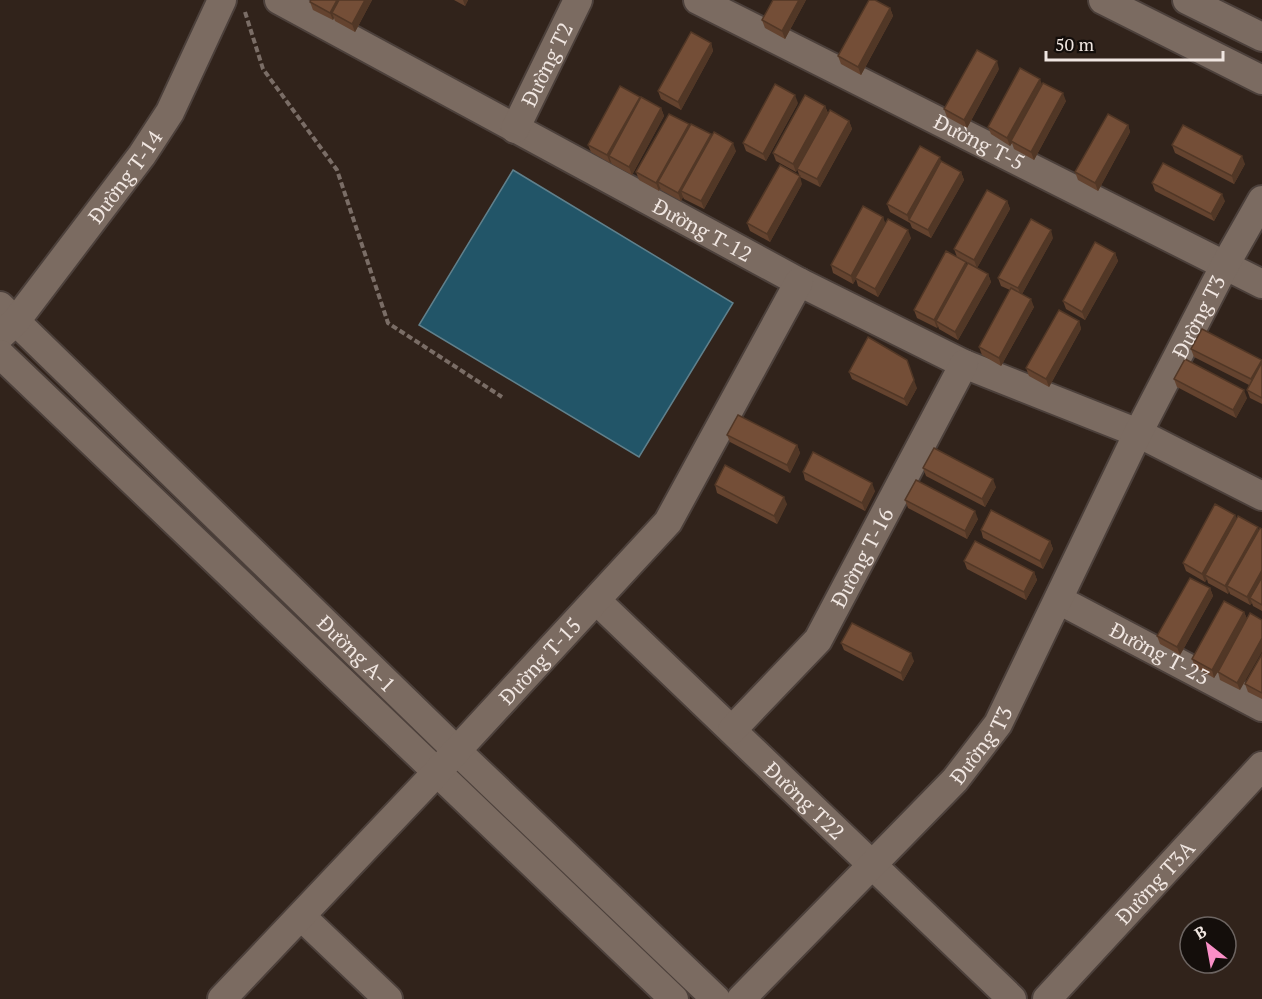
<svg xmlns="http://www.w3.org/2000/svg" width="1262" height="999" font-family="'PT Serif',serif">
<rect width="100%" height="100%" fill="#31231b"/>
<polygon fill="#225568" stroke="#60808c" stroke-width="1.5" points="513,170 733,303 639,457 419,325"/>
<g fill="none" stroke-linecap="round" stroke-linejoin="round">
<g stroke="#4c403b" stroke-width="32">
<g id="minor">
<path id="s1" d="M279,0L799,282L964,364L1138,433L1262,496"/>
<path id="s2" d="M698,0L1262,284"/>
<polyline points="1103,0 1262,80"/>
<polyline points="1187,0 1262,37"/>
<path id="s3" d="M515,129L578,0"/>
<path id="s4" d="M0,306L457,751L716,999"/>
<path id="s5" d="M2,334L16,321L142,155L170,112L222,0"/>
<polyline points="0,354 674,999"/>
<path id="s6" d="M1059,600L1262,707"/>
<path id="s7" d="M597,601L1012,999"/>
<path id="s8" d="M732,730L818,640L964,364"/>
<polyline points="302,917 388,999"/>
<path id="s9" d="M222,999L437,772L668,522L799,282"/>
<path id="s10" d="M741,999L955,780L998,724L1138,433L1225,265L1262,200"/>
<path id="s11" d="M1047,999L1262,766"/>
</g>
</g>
<polyline stroke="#7a6d66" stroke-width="4" stroke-dasharray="6 3" stroke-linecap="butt" points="245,12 263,69 337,170 388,323 502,397"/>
<use href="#minor" stroke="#7b6b61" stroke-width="28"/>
</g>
<g fill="#64432f">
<polygon points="311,0 372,0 355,32 335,21 334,18 333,20 313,10 310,2"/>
<polygon points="454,0 468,0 465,6"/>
<polygon points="773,0 806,0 785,39 765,28 762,20"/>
<polygon points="890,8 893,16 861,75 841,64 838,56"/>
<polygon points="711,43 713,51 681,110 661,99 658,91"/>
<polygon points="999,69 967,128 947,117 944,109"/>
<polygon points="1042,85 1066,101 1034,160 1014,149 1012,143 1010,146 991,134 988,127"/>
<polygon points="640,97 641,98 661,108 664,116 632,175 612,164 611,162 610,163 591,152 588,145"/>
<polygon points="798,103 766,161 746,151 743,143"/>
<polygon points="825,106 828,113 849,121 852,129 820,187 800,177 797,169 796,172 776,161 773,153"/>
<polygon points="1128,125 1130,132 1098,191 1078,180 1075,172"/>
<polygon points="690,126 711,134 711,136 736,151 704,209 684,199 683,197 681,201 661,190 660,188 659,191 639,180 636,172"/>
<polygon points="1172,145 1245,164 1234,184 1175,153"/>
<polygon points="941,161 961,172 964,180 931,238 912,228 910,223 890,212 887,204"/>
<polygon points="1152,183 1225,201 1214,221 1155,191"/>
<polygon points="802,184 770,242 750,231 747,223"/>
<polygon points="1007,201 1010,209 977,268 957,257 954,249"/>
<polygon points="883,217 885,224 911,238 878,297 858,286 856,279 853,284 833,273 831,265"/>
<polygon points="1053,238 1022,294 1034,307 1001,366 982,355 979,347 1010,290 1001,286 998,278"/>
<polygon points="1115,253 1118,261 1085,320 1066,309 1063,301"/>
<polygon points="967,265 988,274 991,282 958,340 939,329 938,326 937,328 917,318 914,310"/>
<polygon points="1079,321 1081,329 1049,387 1029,376 1026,368"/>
<polygon points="1191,349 1262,361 1262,404 1250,398 1247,390 1249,385 1194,357"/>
<polygon points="849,372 917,388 907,406 852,379"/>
<polygon points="1174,379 1247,398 1236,418 1177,387"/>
<polygon points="727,435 797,445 800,453 790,473 730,442"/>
<polygon points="923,468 996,487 985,507 926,476"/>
<polygon points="803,472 875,491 865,511 805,480"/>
<polygon points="715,485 787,504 777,524 717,493"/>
<polygon points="905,500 978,519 967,539 908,508"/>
<polygon points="1235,515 1236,518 1259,530 1262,529 1262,611 1253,606 1252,603 1250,605 1230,594 1229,591 1228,594 1208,583 1207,579 1205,582 1186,571 1183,563"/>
<polygon points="981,530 1050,541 1053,549 1043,569 983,538"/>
<polygon points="964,561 1034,572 1037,580 1026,600 967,569"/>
<polygon points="1210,588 1213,596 1180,655 1160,644 1157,636"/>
<polygon points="1244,612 1247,619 1240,690 1220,680 1218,672 1214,678 1195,667 1192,659"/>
<polygon points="841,643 914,661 903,681 844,650"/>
<polygon points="1262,654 1262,699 1248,692 1245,684"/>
</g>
<g fill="#513726">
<polygon points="337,0 344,0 332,13 334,18 333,20 330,13"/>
<polygon points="365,0 372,0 355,32 352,24"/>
<polygon points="463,0 468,0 465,6"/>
<polygon points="799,0 806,0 785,39 782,31"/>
<polygon points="890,8 893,16 861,75 858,67"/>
<polygon points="711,43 713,51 681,110 678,102"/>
<polygon points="997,61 999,69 967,128 964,120"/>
<polygon points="1040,79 1043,87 1011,141 1012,143 1010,146 1007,138"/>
<polygon points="1063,93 1066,101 1034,160 1031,152"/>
<polygon points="795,95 798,103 766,161 763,154"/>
<polygon points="640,97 643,105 609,156 611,162 610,163 607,155"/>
<polygon points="825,106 828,114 796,172 793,164"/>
<polygon points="661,108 664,116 632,175 629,167"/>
<polygon points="849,121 852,129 820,187 817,179"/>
<polygon points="689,124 692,132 658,182 660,188 659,191 656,183"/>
<polygon points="1128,125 1130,132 1098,191 1095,183"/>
<polygon points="711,134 714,142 681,191 683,197 681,201 678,193"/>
<polygon points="733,143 736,151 704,209 701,201"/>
<polygon points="1242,156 1245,164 1234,184 1232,176"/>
<polygon points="940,157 942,165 909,220 910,223 907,215"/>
<polygon points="961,172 964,180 931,238 928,230"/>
<polygon points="800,176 802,184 770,242 767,234"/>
<polygon points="1222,194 1225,201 1214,221 1211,214"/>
<polygon points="1007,201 1010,209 977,268 974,260"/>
<polygon points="883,217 886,225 853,284 851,276"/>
<polygon points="908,230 911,238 878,297 875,289"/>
<polygon points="1051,230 1053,238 1021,296 1018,288"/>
<polygon points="1115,253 1118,261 1085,320 1082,312"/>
<polygon points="966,262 969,270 936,321 938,326 937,328 934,320"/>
<polygon points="988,274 991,282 958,340 955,332"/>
<polygon points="1031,299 1034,307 1001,366 999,358"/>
<polygon points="1079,321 1081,329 1049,387 1046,379"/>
<polygon points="1262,360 1262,372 1254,387 1251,379"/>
<polygon points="914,380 917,388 907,406 904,399"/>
<polygon points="1244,390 1247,398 1236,418 1233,410"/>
<polygon points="797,445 800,453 790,473 787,465"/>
<polygon points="993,479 996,487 985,507 982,499"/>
<polygon points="872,483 875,491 865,511 862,503"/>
<polygon points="784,497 787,504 777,524 774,516"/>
<polygon points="975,511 978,519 967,539 965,531"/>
<polygon points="1235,515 1238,523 1205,575 1207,579 1205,582 1202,574"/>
<polygon points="1258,527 1260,535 1227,586 1229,591 1228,594 1225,586"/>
<polygon points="1050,541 1053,549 1043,569 1040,561"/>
<polygon points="1262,570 1262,584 1250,598 1252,603 1250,605 1247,597"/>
<polygon points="1034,572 1037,580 1026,600 1024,592"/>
<polygon points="1210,588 1213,596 1180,655 1177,647"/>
<polygon points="1244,612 1247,619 1214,678 1212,670"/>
<polygon points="1262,638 1262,652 1240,690 1237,683"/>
<polygon points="911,653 914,661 903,681 901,673"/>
</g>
<g fill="#744e37" stroke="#513726" stroke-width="1.5">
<polygon points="311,0 337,0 330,13 310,2"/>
<polygon points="339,0 365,0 352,24 332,13"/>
<polygon points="773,0 799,0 782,31 762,20"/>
<polygon points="869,0 875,0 890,8 858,67 838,56"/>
<polygon points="691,32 711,43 678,102 658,91"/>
<polygon points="977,50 997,61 964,120 944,109"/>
<polygon points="1020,68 1040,79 1007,138 988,127"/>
<polygon points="1043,83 1063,93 1031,152 1011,141"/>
<polygon points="775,84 795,95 763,154 743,143"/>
<polygon points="620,86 640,97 607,155 588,145"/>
<polygon points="805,95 825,106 793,164 773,153"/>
<polygon points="641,97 661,108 629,167 609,156"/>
<polygon points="830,110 849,121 817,179 797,169"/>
<polygon points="669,114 689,124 656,183 636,172"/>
<polygon points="1108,114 1128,125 1095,183 1075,172"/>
<polygon points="691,124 711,134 678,193 658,182"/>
<polygon points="1183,125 1242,156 1232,176 1172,145"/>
<polygon points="714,132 733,143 701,201 681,191"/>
<polygon points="920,146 940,157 907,215 887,204"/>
<polygon points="941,161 961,172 928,230 909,220"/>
<polygon points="1163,163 1222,194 1211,214 1152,183"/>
<polygon points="780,165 800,176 767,234 747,223"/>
<polygon points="987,190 1007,201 974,260 954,249"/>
<polygon points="863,206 883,217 851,276 831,265"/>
<polygon points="888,219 908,230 875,289 855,278"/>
<polygon points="1031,219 1051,230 1018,288 998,278"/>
<polygon points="1095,242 1115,253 1082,312 1063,301"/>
<polygon points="946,251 966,262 934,320 914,310"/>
<polygon points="968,263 988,274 955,332 936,321"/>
<polygon points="1011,288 1031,299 999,358 979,347"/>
<polygon points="1059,310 1079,321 1046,379 1026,368"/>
<polygon points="1202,329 1262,360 1251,379 1191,349"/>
<polygon points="868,337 907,360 914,380 904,399 849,372"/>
<polygon points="1185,359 1244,390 1233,410 1174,379"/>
<polygon points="1262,362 1262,398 1247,390"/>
<polygon points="738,415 797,445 787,465 727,435"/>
<polygon points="934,448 993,479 982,499 923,468"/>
<polygon points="813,452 872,483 862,503 803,472"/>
<polygon points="725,465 784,497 774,516 715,485"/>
<polygon points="916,480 975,511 965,531 905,500"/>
<polygon points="1215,504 1235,515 1202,574 1183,563"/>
<polygon points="991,510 1050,541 1040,561 981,530"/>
<polygon points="1238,516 1258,527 1225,586 1205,575"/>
<polygon points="1260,528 1262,529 1262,570 1247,597 1227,586"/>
<polygon points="975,541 1034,572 1024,592 964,561"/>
<polygon points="1262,577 1262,605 1250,598"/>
<polygon points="1190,578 1210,588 1177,647 1157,636"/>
<polygon points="1224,601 1244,612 1212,670 1192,659"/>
<polygon points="1250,613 1262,620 1262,638 1237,683 1218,672"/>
<polygon points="852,623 911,653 901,673 841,643"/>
<polygon points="1262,654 1262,693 1245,684"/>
</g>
<g text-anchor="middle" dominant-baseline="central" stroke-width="4.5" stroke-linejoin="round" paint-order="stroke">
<g font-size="21" fill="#f0e6e1" stroke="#140e0b">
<text stroke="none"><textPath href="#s3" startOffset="72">Đường T2</textPath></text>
<text stroke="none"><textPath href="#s2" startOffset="315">Đường T-5</textPath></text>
<text stroke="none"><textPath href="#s5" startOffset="200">Đường T-14</textPath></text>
<text stroke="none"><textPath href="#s1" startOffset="482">Đường T-12</textPath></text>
<text stroke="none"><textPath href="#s10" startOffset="831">Đường T3</textPath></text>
<text stroke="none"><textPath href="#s8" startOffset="218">Đường T-16</textPath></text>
<text stroke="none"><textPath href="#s4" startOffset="498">Đường A-1</textPath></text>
<text stroke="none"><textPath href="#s6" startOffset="114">Đường T-23</textPath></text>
<text stroke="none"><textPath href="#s9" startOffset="464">Đường T-15</textPath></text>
<text stroke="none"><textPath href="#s10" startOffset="350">Đường T3</textPath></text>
<text stroke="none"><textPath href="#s7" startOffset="288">Đường T22</textPath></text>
<text stroke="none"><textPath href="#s11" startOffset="159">Đường T3A</textPath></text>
</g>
</g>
<g transform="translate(1208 945) rotate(329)"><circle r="28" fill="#140e0b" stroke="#6c6461" stroke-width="1.5"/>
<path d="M0-4.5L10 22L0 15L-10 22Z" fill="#fa8fc7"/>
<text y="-9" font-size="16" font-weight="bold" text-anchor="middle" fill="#f0e6e1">B</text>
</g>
<path d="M1046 51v9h177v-9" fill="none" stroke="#f0e6e1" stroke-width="3"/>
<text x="1055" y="51" font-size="18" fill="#f0e6e1" stroke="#140e0b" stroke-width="4.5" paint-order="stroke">50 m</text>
</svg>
